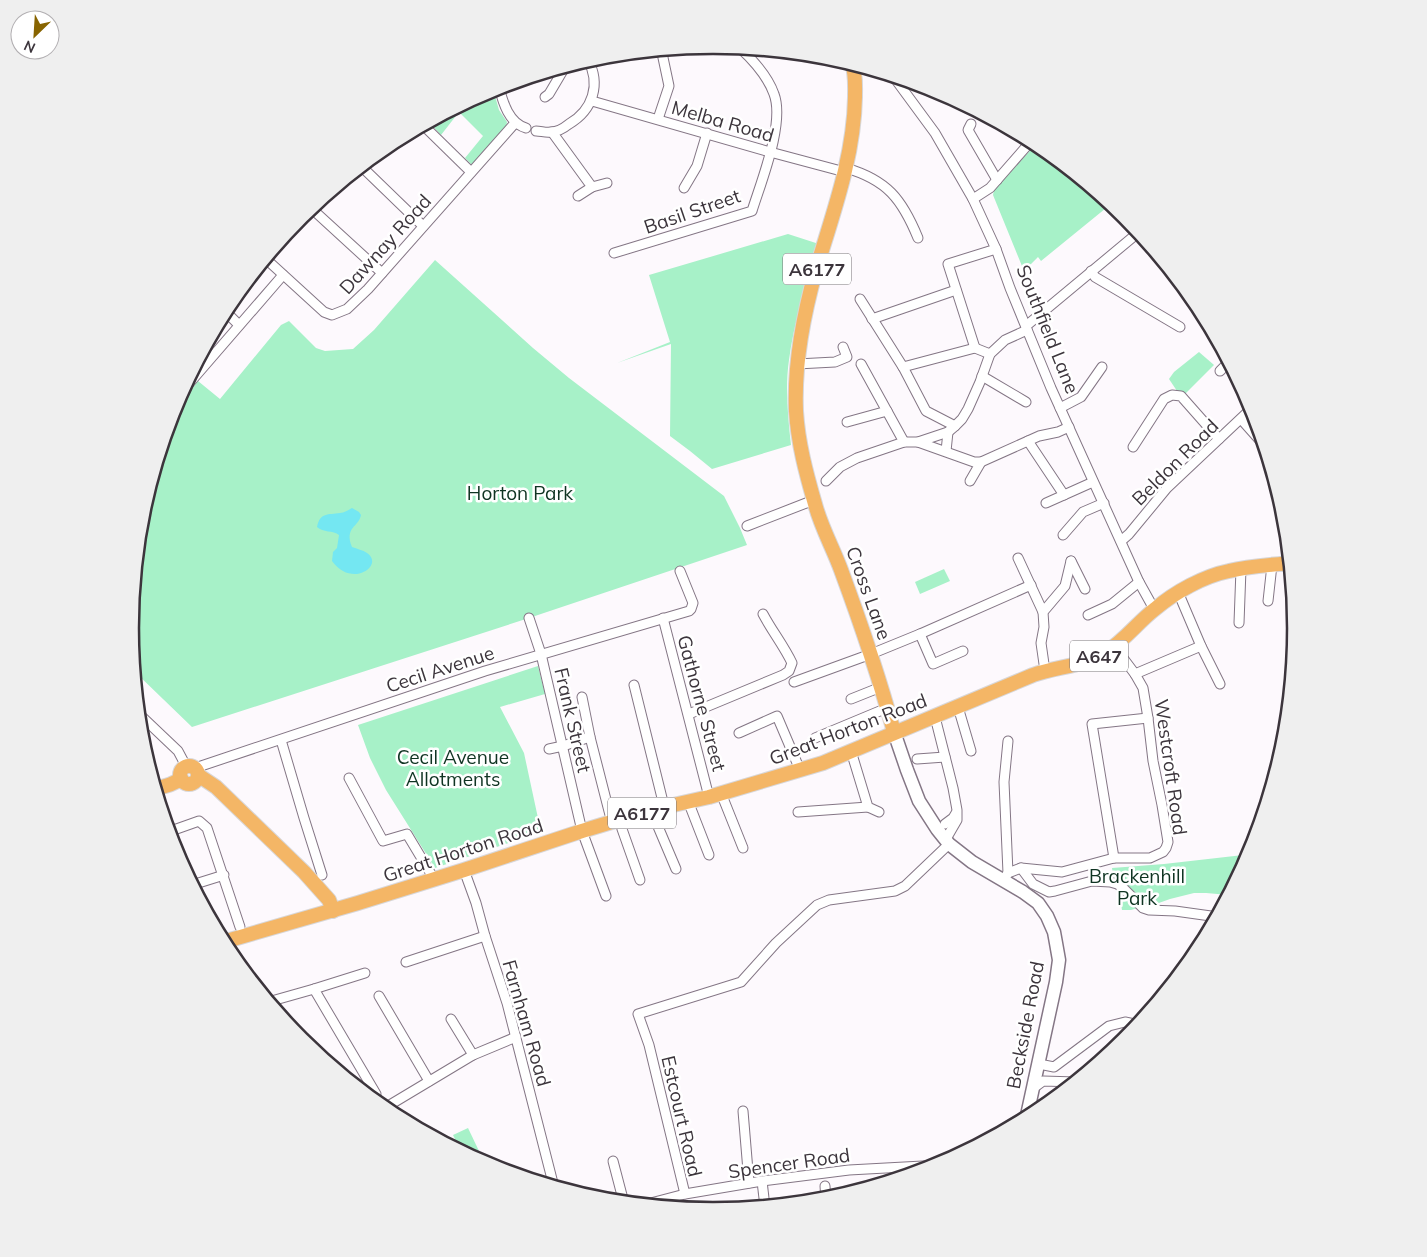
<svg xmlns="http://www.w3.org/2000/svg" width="1427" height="1257" font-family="Mulish,sans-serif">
<rect width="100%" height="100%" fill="#fdf9fd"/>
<g fill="#a7f1c8">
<polygon points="493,89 499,110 507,122 506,128 472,165 465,158 483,136 459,112 441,135 429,122"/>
<polygon points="1037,143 1111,204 1041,261 1038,257 1024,271 993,195 994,190"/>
<path d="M788,234L819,244C807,282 794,321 789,360C785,387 788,418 791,445L712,469L690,451L670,436L671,344L617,363L670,342L649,275Z"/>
<polygon points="435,260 533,348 569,378 724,496 740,528 747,545 529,618 192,727 134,671 130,628 141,514 172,414 198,381 220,399 281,325 289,321 316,348 325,351 353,349 374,330"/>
<polygon points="1199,352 1214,365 1185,394 1177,391 1169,379 1174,372"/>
<polygon points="944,569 950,581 920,594 915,582"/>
<polygon points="538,666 545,694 500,707 524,753 541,832 435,868 386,790 370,758 358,725"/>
<polygon points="1252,854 1229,895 1206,893 1194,893 1170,899 1156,904 1147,905 1131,910 1122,910 1120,898 1115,887 1112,868 1164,864"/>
<polygon points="468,1128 479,1151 468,1156 461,1152 453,1135"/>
</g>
<path fill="#74e7f2" d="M352,508L359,512L361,515C359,527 344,527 352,547C357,549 363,550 367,553C385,565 352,589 332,561L333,552L337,548L339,535C333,530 323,533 317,527C320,512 328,515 340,513C344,513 348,510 352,508Z"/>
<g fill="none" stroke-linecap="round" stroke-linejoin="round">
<g stroke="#847685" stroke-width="11">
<g id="street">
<polyline points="889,75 896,80 935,133 973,199 996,249 1010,288 1051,388 1139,582 1154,609"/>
<path d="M499,87C503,103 509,123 526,128"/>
<polyline points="545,97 549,94 565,67"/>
<polyline points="592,101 770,152 845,172"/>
<polyline points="658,119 669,86 662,53"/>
<polyline points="971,124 968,130 997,180"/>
<polyline points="423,125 471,172"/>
<path d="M536,131C541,131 546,133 551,132C558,132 564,128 569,124C593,110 601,84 588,60"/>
<polyline points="552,132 592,187 578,196"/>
<polyline points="361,166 423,226"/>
<path d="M846,168C887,180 902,199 918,238"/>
<polyline points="592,187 607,183"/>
<polyline points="684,188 697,166 707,133"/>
<polyline points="973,199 990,188 1032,140"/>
<polyline points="311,208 382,273"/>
<path d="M614,253L752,211C761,182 785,123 774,94C768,77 754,61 740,48"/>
<polyline points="266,259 324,312 332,315 347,309 368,289 515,123"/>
<polyline points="1091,271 1095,277 1180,327"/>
<polyline points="860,299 903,367 926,411 955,426"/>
<polyline points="225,311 239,325"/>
<polyline points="872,319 956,290"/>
<polyline points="1026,326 1139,232"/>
<polyline points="975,348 948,264 996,249"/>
<polyline points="797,364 835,362 847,357 843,347"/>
<polyline points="861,364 904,442"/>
<polyline points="903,367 975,348 990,354"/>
<polyline points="1220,371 1229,362"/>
<polyline points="982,376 1026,402"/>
<polyline points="180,394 283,275"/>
<polyline points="1060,408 1081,397 1102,367"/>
<polyline points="1241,419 1265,446"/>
<polyline points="847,422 887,411"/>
<polyline points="1028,441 1064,495"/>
<polyline points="918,442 974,462 981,462 1039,436 1058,432 1069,427"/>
<polyline points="1133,447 1164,399 1172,395 1181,396 1219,439"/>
<polyline points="946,451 948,432"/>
<polyline points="826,481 840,467 857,458 904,442 918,442 948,432 955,426 962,419 968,409 980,382 990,354 1005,340 1027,330"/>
<polyline points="970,481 981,462"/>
<polyline points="1046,503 1093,482"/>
<polyline points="747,526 814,500"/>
<polyline points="1063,535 1083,512 1104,503"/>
<polyline points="1121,541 1129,534 1167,488 1253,407"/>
<polyline points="1018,558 1043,612"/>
<polyline points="1071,561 1085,589"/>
<polyline points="1178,592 1201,646 1220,684"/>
<polyline points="1268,601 1272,565"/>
<polyline points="1088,615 1112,604 1139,582"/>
<polyline points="529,618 541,654 582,831 606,896"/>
<polyline points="663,618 709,797"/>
<polyline points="1239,623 1241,569"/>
<polyline points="920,634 933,664 963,651"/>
<polyline points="1045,671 1041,643 1044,627 1043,612 1065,586 1071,561"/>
<polyline points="1135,674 1201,646"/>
<polyline points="794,682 871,654 920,634 1031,585"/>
<polyline points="634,685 664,806"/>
<polyline points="582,697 590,737 612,823"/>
<polyline points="851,699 881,687"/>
<polyline points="958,707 971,751"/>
<polyline points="138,713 178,751 186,766"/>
<path d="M689,714L783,675L789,671L792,663C784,646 772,631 763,614"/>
<polyline points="935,717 953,788 957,810 957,820 946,839"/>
<polyline points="739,733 777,716 800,770"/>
<polyline points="815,738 887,708"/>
<polyline points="281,740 304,818 322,875"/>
<polyline points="549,749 563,746 590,737"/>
<polyline points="851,751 868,807 879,812"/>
<polyline points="917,759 945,757"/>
<polyline points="201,766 485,671 689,611 691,609 693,603 680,571"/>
<polyline points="349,778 383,841 407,834 434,879"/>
<polyline points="721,793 743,848"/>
<polyline points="688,801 709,855"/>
<polyline points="651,810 676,869"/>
<polyline points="798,812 868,807"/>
<polyline points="620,820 622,829 640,880"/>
<polyline points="945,824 953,818 956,813"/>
<polyline points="168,832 199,821 207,828 240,927"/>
<polyline points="1114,858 1092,724 1148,718"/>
<polyline points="1021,868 1033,884 1049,892 1055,891 1092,881 1110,882 1117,884 1122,887 1143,908 1149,910 1175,911 1218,917"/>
<polyline points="464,870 476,903 485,936 507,1003 554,1187"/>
<polyline points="1008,873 1004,782 1008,741"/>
<polyline points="1003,881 1008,873 1021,868 1062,872 1114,858 1150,858 1163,852 1166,848 1168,842 1162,805 1153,761 1148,718 1143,688 1135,674 1114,646"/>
<polyline points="192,885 224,875"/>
<polyline points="406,962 485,936"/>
<polyline points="314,989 376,1094"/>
<polyline points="379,996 429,1081"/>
<polyline points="268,1002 314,989 365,973"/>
<polyline points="451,1019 473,1055"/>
<polyline points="1039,1064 1054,1067 1109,1026 1125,1022 1139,1025"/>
<polyline points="1032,1089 1043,1081 1076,1082"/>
<polyline points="383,1109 473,1055 516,1037"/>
<polyline points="743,1111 749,1183"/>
<polyline points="613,1161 624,1203"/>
<polyline points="762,1181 765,1207"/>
<polyline points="825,1186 826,1201"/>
<polyline points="685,1194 649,1045 638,1014 741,982 776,943 817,905 829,900 895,891 905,886 949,844"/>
<polyline points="643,1205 685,1194 762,1181 849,1170 941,1165"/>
</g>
</g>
<g stroke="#847685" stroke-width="15">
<polyline id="secondary" points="894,732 907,770 919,801 937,829 949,844 972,862 1023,892 1038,903 1047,916 1054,932 1056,943 1059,960 1056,982 1026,1120"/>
</g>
<g stroke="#d8d7d8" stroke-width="16">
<g id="primary">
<path d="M852,64C856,74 855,86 855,97C854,157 833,213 816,270C803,316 794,363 796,411C798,443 806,473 815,504C821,527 833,548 841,570C861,624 879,677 894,732"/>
<circle cx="189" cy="775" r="9"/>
<polyline points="198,775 216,787 304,872 329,900 333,911"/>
<path d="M155,788C165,787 173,785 181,778"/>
<path d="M223,942L358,903L464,870L582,831L651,810L709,797L823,763L1033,675C1058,666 1083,667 1106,652C1124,641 1138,622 1155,609C1175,592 1204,576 1229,571C1249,566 1270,565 1291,563"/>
</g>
</g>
<use href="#street" stroke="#fff" stroke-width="9"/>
<use href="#secondary" stroke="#fff" stroke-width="12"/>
<use href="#primary" stroke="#f4b666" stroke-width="14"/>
</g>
<g text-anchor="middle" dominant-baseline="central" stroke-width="5" stroke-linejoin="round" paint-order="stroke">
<g fill="#fff" stroke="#767276" stroke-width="1">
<rect x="783" y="253.5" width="68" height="31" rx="4"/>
<rect x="1070" y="640.5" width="58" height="31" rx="4"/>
<rect x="608" y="797.5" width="68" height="31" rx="4"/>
</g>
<g font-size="18" font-weight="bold" fill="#3c353c">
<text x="817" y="269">A6177</text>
<text x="1099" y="656">A647</text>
<text x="642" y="813">A6177</text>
</g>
<g font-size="19" fill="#3c353c" stroke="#fff">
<text transform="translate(723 121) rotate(16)">Melba Road</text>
<text transform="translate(692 211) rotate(-19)">Basil Street</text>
<text transform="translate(385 244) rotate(-48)">Dawnay Road</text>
<text transform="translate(1048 329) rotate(68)">Southfield Lane</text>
<text transform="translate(1175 462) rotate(-45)">Beldon Road</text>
<text transform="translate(869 593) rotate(70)">Cross Lane</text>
<text transform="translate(440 669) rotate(-18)">Cecil Avenue</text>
<text transform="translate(702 703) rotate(75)">Gathorne Street</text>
<text transform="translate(573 720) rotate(77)">Frank Street</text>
<text transform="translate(848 729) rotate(-21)">Great Horton Road</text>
<text transform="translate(1171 767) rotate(82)">Westcroft Road</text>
<text transform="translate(463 850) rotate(-18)">Great Horton Road</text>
<text transform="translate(527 1023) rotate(74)">Farnham Road</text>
<text transform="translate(1025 1025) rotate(-79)">Beckside Road</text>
<text transform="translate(682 1116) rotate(77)">Estcourt Road</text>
<text transform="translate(789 1163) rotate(-8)">Spencer Road</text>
</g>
<g font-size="19" fill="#0f3422" stroke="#fff">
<text x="520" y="493">Horton Park</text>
<text x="453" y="757">Cecil Avenue<tspan x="453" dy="22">Allotments</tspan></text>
<text x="1137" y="876">Brackenhill<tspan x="1137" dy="22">Park</tspan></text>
</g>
</g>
<path d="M0 0H1427V1257H0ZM139 628a574 574 0 1 1 1148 0a574 574 0 1 1-1148 0Z" fill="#efefef" fill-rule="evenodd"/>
<path fill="none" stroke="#3c353c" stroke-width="2.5" d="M139 628a574 574 0 1 1 1148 0a574 574 0 1 1-1148 0Z"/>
<g transform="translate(35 35) rotate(205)"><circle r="24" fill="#ffffff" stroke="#b1aeb1"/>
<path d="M0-4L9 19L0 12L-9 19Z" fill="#886400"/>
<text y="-8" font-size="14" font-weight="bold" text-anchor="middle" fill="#3c353c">N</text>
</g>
</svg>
